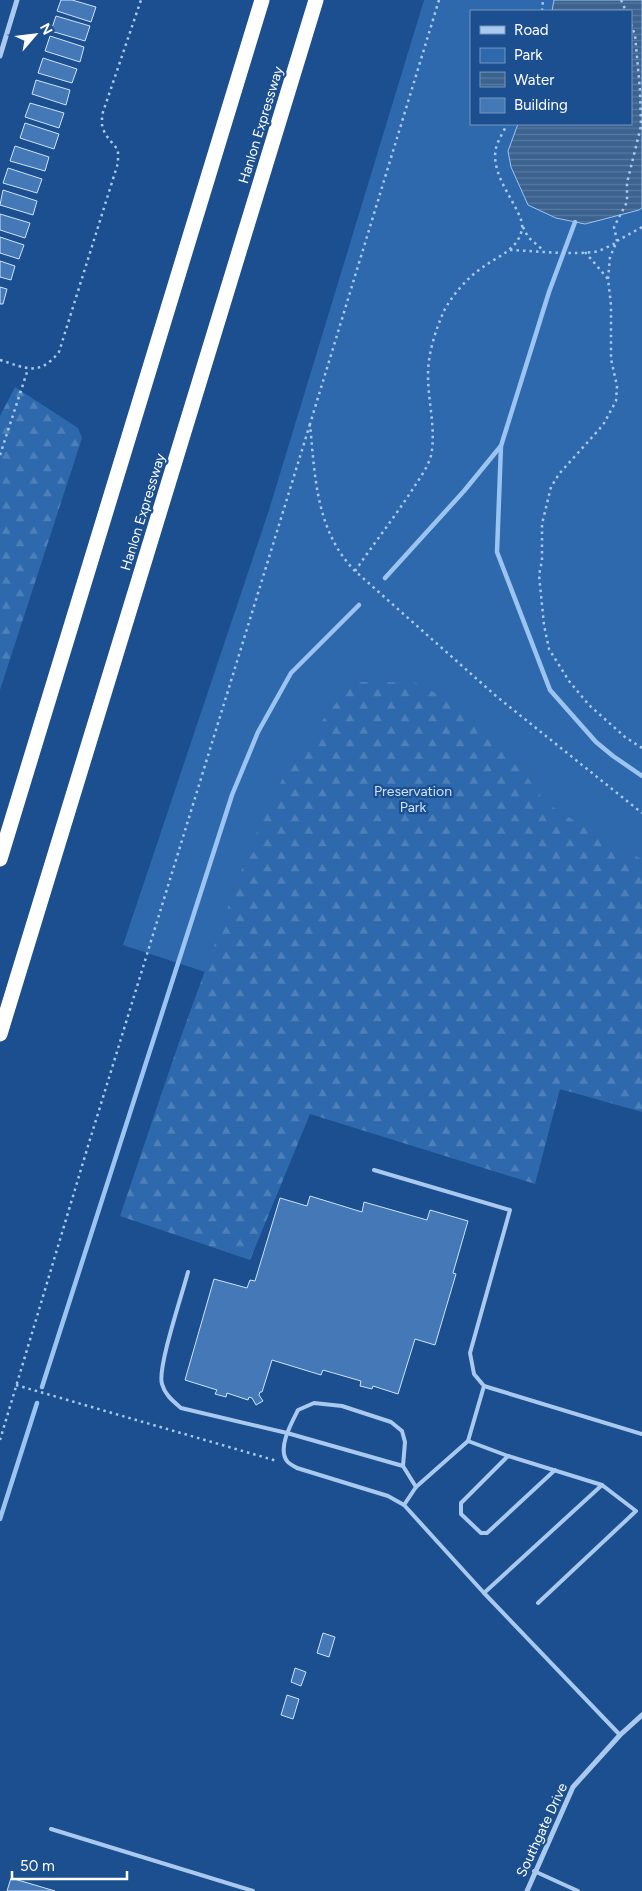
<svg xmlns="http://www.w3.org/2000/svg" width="642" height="1891" font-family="Figtree,sans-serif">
<defs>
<pattern id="forest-firs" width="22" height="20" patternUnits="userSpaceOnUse" patternTransform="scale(1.25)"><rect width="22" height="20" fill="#2e69ad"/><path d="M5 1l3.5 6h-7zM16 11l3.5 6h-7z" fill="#4d80b9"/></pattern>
<pattern id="water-rules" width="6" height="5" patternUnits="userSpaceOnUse" patternTransform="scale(1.25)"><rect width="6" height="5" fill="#3c6290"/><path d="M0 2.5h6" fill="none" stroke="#597aa1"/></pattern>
</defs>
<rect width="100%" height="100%" fill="#1b4f8f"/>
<path fill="#2e69ad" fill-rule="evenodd" d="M424,0H642V1110L560,1089L123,945L269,510ZM471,11H631V124H471Z"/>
<g fill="url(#forest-firs)">
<polygon points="15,387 78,428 82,438 0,690 0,416"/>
<polygon points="352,682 414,682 449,700 505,746 545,802 612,845 642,859 642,1112 560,1089 535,1184 310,1114 250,1260 120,1216 177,1048 249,849 290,763"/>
</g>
<polygon fill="url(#water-rules)" stroke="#9cc4f0" points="554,0 642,0 642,208 639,210 585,224 556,218 528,205 511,167 508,151 518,124 631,124 631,11 552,11"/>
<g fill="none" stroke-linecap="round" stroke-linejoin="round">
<g stroke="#9cc4f0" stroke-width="4.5">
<polyline points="575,222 549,292 501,446 497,552 550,690 596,742 613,756 642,776"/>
<polyline points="385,578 464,491 500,447"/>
<polyline points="42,1387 232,795 258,732 291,673 359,605"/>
<polyline points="0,1519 37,1403"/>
</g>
</g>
<g fill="#4478b7" stroke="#cfe3fa">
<polygon points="61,0 72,0 96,7 91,22 57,11"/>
<polygon points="56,16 90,26 85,41 51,31"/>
<polygon points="50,36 84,47 80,62 45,51"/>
<polygon points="43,58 77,69 72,83 38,73"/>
<polygon points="36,80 70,90 66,105 32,94"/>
<polygon points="30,103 64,113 59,128 25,117"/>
<polygon points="25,123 59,134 54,149 20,138"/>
<polygon points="15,146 49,157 45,171 10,161"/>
<polygon points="8,168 42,179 37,193 3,183"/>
<polygon points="3,190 37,201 33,215 0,205"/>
<polygon points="0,214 30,223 25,238 0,230"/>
<polygon points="0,237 24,245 19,259 0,253"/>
<polygon points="0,261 15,266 11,280 0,277"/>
<polygon points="0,287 7,289 3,304 0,304"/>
<polygon points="310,1196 362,1212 364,1202 427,1220 430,1210 468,1221 453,1273 456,1274 435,1345 415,1339 398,1394 373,1386 372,1389 360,1386 361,1381 323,1370 321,1375 272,1360 262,1392 260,1392 259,1395 263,1401 256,1405 252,1398 249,1397 248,1400 227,1393 226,1397 215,1394 217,1390 185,1380 214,1279 247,1288 250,1280 255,1281 280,1198 307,1206"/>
<polygon points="323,1633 335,1637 329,1657 317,1653"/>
<polygon points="295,1668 306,1672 301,1686 291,1682"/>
<polygon points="287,1695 299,1699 293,1719 281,1715"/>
<polygon points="11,1878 55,1891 7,1891"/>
</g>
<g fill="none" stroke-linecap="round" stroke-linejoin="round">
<g stroke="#a9c9ee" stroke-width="2.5" stroke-dasharray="2.5 4" stroke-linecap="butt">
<path d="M439,0L310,424C315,477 316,531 355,571L496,696L642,813"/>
<polyline points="621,0 626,11"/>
<polyline points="542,11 543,0"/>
<polyline points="631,24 635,35 640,90 641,126 627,183 627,202 614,227 617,241 610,257 608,279 611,305 611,359 617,386 616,401 603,425 559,474 551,487 542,524 542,561 539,575 544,625 549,649 569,681 589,705 625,737 642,748"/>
<polyline points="523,227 528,237 543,250"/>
<polyline points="617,241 642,227"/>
<path d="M510,250C538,251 566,255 594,252C601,251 609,246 616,243"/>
<polyline points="585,252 608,279"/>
<path d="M0,360C26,368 39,377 59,352L118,163V150L105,134L102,125V115L141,0"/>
<polyline points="0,455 28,369"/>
<path d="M355,571C375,542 397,514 416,484C422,475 431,462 432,450C435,425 428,400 428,375C428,354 435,332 443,313C451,296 468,277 483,267C498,256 518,250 522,229C525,211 489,178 496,148C498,140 504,131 507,124"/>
<polyline points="16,1385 277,1461"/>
<polyline points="0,1440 88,1146 310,424"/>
</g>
<g stroke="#a9c9ee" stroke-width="4">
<polyline points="374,1170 510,1210 470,1353 474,1374 484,1386 468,1441"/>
<path d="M188,1272C183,1292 157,1368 162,1384C165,1395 173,1401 181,1408L287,1433L403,1466"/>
<polyline points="484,1386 642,1434"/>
<polyline points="508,1456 461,1503 461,1514 481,1533 487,1533 555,1470"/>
<path d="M416,1487L403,1466L405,1442L402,1431L391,1422L342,1406L314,1403L298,1410C292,1422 277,1448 287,1461C289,1464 294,1466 297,1468L388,1496L404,1505L484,1593L620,1735"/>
<polyline points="404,1505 416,1487 468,1441 508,1456 602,1485"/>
<polyline points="484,1593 602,1485 636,1511 538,1603"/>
<polyline points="51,1829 253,1891"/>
<polyline points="534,1871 578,1891"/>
</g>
<g stroke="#a9c9ee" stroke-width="5">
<polyline points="0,56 17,0"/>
<polyline points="527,1891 573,1787 620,1735 642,1715"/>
</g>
<g stroke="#fff" stroke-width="15">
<polyline points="0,859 262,0"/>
<polyline points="0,1034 316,0"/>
</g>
</g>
<g text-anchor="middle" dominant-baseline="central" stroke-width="4.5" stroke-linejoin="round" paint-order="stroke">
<g font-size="14" fill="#fff" stroke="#1b4f8f">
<text transform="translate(261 125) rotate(-73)">Hanlon Expressway</text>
<text transform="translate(143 512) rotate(-73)">Hanlon Expressway</text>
<text transform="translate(542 1830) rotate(-65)">Southgate Drive</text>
</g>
<g font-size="14" fill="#cfe3fa" stroke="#1b4f8f">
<text x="413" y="791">Preservation<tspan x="413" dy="16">Park</tspan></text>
</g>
</g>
<rect x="470" y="10" width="162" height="115" fill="#1b4f8f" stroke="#7695bc"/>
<rect x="480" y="26" width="25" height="8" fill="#a9c9ee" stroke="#7695bc"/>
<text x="514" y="35" font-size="15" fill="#ffffff">Road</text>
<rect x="480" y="48" width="25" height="15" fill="#2e69ad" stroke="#7695bc"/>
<text x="514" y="60" font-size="15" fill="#ffffff">Park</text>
<rect x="480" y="72" width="25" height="15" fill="url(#water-rules)" stroke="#7695bc"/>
<text x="514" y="85" font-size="15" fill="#ffffff">Water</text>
<rect x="480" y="98" width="25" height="15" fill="#4478b7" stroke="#7695bc"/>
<text x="514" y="110" font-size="15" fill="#ffffff">Building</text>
<g transform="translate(35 35) rotate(62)" stroke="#1b4f8f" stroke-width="4" paint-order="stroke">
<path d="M0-4L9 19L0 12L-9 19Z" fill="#ffffff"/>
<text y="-8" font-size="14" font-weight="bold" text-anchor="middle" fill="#ffffff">N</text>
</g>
<path d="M12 1871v8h115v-8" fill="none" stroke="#ffffff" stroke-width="2.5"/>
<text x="20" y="1871" font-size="15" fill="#ffffff" stroke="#1b4f8f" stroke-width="4" paint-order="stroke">50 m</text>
</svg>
